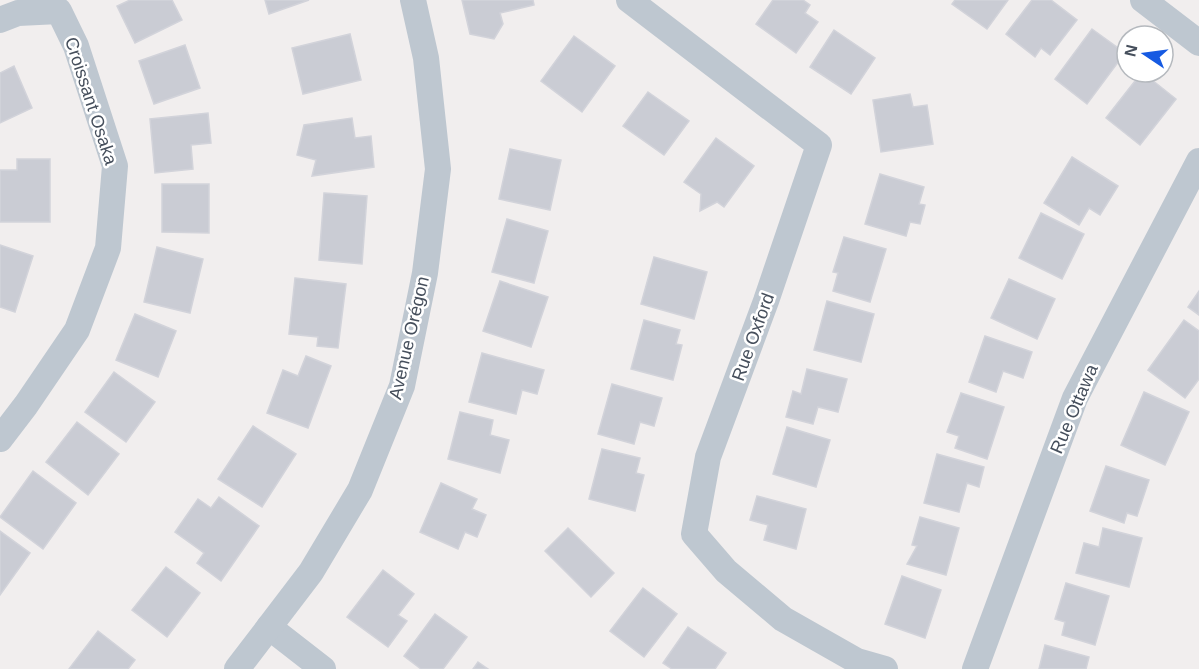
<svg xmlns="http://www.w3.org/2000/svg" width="1199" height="669" font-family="Helvetica,sans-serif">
<rect width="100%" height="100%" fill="#f1eeee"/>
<g fill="#caccd4" stroke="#d2d3da" stroke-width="1.5">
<polygon points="130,0 172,0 182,20 135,43 117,6"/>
<polygon points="265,0 309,0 269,14"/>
<polygon points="462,0 533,0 534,5 500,13 503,24 494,39 470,34"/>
<polygon points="773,0 803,0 810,5 805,13 818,22 796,53 756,24"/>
<polygon points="955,0 1008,0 987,29 952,4"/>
<polygon points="1032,0 1051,0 1077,20 1050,55 1041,48 1035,57 1006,34"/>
<polygon points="1092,29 1125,53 1087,104 1055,79"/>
<polygon points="834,30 875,58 851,94 810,67"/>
<polygon points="350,34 361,80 303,94 292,48"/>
<polygon points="574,36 615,66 582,112 541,81"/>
<polygon points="185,45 200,88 154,104 139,61"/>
<polygon points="14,66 32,108 0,123 0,73"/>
<polygon points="1142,72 1176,99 1140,145 1106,118"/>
<polygon points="648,92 689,121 664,155 623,126"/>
<polygon points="910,94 913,107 927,105 933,144 881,152 873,100"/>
<polygon points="208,113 211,143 191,145 193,169 155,173 150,119"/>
<polygon points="352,118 355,138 371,136 374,167 312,176 316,160 297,155 304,125"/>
<polygon points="716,138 754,166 724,207 717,202 700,211 701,194 684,182"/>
<polygon points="510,149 561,160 550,210 499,199"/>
<polygon points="1072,157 1118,186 1100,215 1089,208 1079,225 1044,203"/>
<polygon points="17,159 50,159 50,222 0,222 0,170 17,170"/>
<polygon points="880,174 924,187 919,204 925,205 920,224 910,222 906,236 865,224"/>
<polygon points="162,184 209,184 209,233 162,232"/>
<polygon points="324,193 367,196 362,264 319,260"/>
<polygon points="1041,213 1084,234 1062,279 1019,258"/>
<polygon points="507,219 548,231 534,283 492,272"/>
<polygon points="844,237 886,249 870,302 833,291 838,273 833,272"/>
<polygon points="0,245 33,256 15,312 0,307"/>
<polygon points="157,247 203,259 190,313 144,302"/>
<polygon points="654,257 707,272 694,319 641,304"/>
<polygon points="295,278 346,284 338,348 317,346 318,337 289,334"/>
<polygon points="1009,279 1055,299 1037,339 991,318"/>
<polygon points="500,281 548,297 531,347 483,331"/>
<polygon points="1199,291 1199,315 1188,307"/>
<polygon points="827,301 874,314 861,362 814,350"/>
<polygon points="135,314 176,331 158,377 116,360"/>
<polygon points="644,320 680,330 676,344 682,345 673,380 631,369"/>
<polygon points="1184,320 1199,331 1199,379 1185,398 1148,370"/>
<polygon points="985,336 1032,352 1023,378 1003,371 996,392 969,382"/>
<polygon points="482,353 544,370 537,394 522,390 516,414 469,402"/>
<polygon points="306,356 331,366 308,428 267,413 283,370 298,376"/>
<polygon points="807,369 847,379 838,412 818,407 813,424 786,417 793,391 801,394"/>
<polygon points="114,372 155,402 126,442 85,412"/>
<polygon points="612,384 662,398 654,426 640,422 634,444 598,434"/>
<polygon points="1144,392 1189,412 1165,465 1121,445"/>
<polygon points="961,393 1004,407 987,459 955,448 959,436 947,432"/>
<polygon points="460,412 493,420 490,435 509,440 500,473 448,459"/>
<polygon points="77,422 119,454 88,495 46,462"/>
<polygon points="253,426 296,454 262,507 218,479"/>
<polygon points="787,427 830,440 816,487 773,474"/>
<polygon points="602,449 640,458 636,473 644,475 635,511 589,499"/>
<polygon points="937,454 984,467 979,487 967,483 959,512 924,503"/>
<polygon points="1106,466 1149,480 1137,516 1127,513 1124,523 1090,511"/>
<polygon points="33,471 76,503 43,549 0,517"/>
<polygon points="441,483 477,499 472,509 486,515 477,537 465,532 458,549 420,532"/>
<polygon points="757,496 806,509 796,549 764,540 768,525 750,520"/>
<polygon points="219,497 259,526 221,581 197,563 204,553 175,532 198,499 211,508"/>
<polygon points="920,517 959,528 946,575 907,564 917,546 912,545"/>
<polygon points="568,528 614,573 591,597 545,551"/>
<polygon points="1103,528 1142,538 1129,587 1076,573 1084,543 1099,547"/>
<polygon points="0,531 30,553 0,595"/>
<polygon points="166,567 200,593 167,637 132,610"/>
<polygon points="383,570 414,594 398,615 407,621 388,647 347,617"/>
<polygon points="902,576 941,590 925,638 885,624"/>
<polygon points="1066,583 1109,596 1095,645 1062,635 1065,622 1055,619"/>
<polygon points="643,588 677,614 644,657 610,631"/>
<polygon points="435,614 467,637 443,669 421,669 404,656"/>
<polygon points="688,627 726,653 715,669 672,669 663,663"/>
<polygon points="98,631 135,660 128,669 69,669"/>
<polygon points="1045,645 1089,657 1086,669 1039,669"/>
<polygon points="478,662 488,669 473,669"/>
</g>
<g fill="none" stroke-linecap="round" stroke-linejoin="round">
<g stroke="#bec7d0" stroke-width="26">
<polyline points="629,0 819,145 766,301 708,457 694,534 726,571 783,619 857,661 885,669"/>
<polyline points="1143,0 1199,43"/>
<polyline points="0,20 18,13 59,11 76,46 115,166 108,248 77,330 26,405 0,439"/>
<polyline points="269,627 323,669"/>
<polyline points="237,669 311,572 360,490 402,386 425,273 438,169 426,58 413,0"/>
<polyline points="975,669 1075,398 1199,161"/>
</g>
</g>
<g text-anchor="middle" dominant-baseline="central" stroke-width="5" stroke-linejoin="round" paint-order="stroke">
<g font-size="18" fill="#464f5c" stroke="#fff">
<text transform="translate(91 101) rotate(72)">Croissant Osaka</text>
<text transform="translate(753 337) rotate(-70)">Rue Oxford</text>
<text transform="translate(409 338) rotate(-77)">Avenue Orégon</text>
<text transform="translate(1074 409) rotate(-67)">Rue Ottawa</text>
</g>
</g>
<g transform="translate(1145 54) rotate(283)"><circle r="28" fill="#ffffff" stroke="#b5b9be" stroke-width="1.5"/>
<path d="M0-4.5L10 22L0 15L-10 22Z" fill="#165ae2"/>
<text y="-9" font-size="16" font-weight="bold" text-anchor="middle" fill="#464f5c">N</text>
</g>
</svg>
